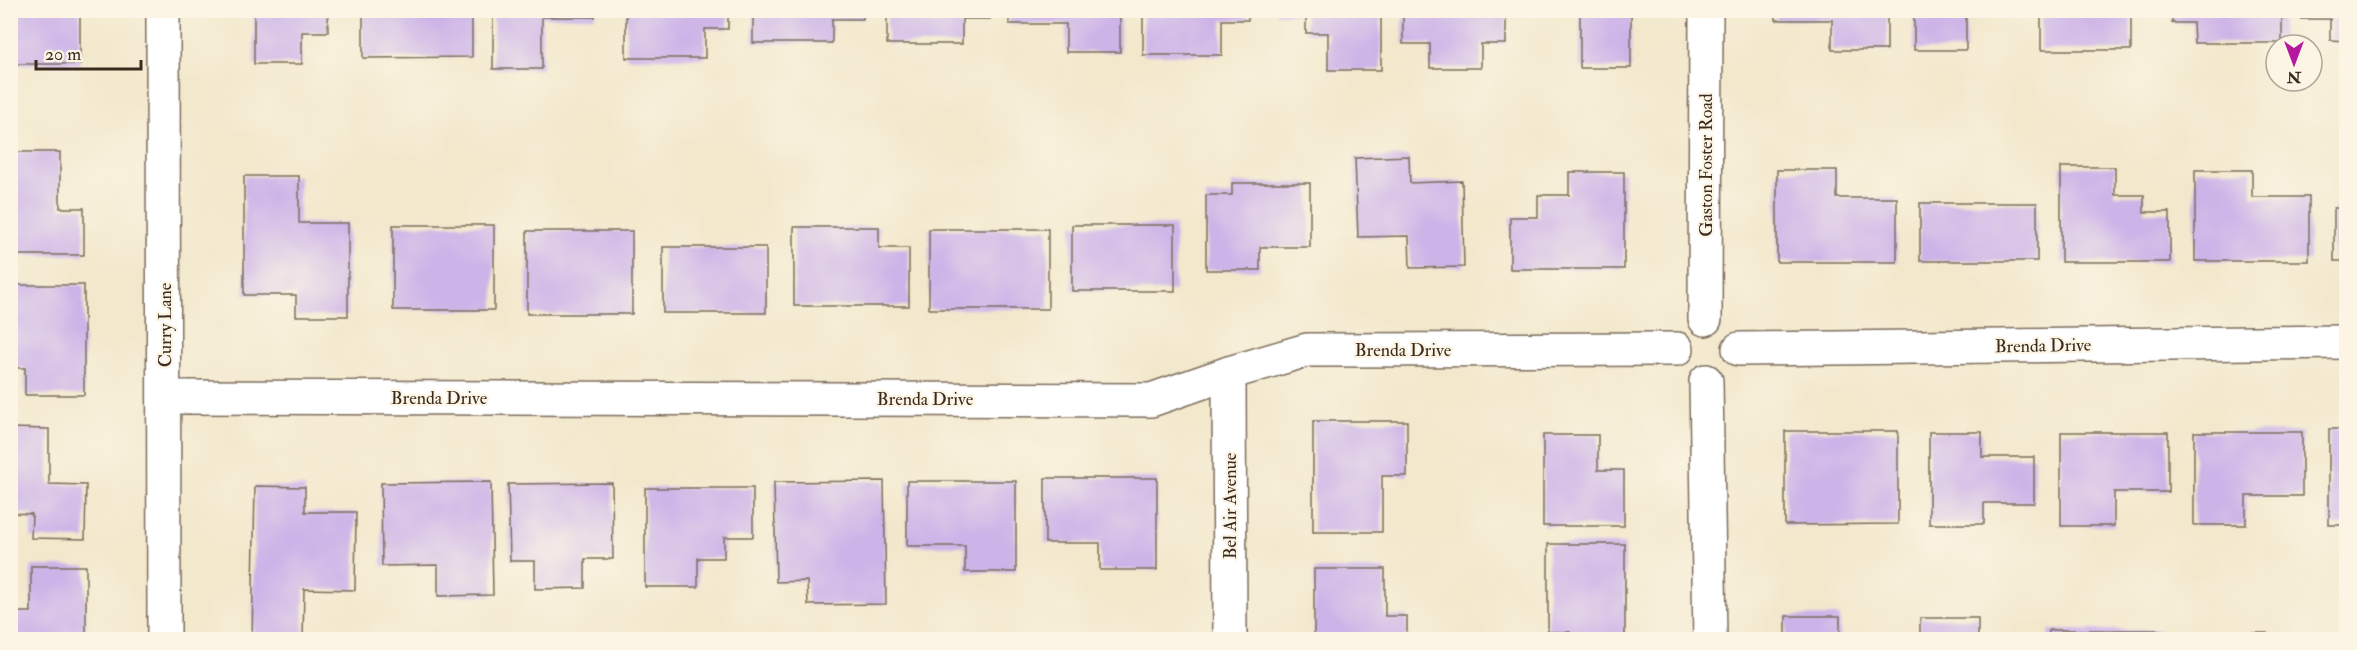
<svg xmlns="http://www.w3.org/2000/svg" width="2357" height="650" font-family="'IM FELL Double Pica',serif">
<rect width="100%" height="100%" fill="#fcf5e5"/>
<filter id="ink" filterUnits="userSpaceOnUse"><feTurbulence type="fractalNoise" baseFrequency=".0167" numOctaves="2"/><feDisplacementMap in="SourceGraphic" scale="12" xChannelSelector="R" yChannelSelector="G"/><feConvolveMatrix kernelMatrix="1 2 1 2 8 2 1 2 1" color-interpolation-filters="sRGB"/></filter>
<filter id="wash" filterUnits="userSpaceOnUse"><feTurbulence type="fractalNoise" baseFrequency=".008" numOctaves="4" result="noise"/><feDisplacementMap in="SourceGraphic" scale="24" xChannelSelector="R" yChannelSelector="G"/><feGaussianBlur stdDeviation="1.35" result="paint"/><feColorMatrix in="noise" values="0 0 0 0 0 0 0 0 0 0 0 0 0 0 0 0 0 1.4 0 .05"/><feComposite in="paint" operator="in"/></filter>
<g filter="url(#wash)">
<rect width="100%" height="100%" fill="#f2e8cc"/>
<g id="blocks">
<g fill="#ccb4e8">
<rect x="10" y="10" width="70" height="54"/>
<polygon points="254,10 328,10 328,32 302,32 302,64 254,64"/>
<polygon points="363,10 472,10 472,57 363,58"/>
<polygon points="493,10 595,10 595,17 542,17 542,69 493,69"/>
<polygon points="626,10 728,10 728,29 705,29 705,58 626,58"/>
<polygon points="753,10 863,10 863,19 832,19 832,43 753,43"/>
<polygon points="887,10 990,10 990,19 962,19 962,44 887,44"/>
<polygon points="1009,10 1120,10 1120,52 1066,52 1066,24 1009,24"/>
<polygon points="1143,10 1248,10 1248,20 1222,20 1222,55 1143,55"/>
<polygon points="1276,10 1381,10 1381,70 1328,70 1328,33 1306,33 1306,14 1276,14"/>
<polygon points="1403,10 1506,10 1506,44 1481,44 1481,68 1430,68 1430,44 1403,44"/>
<rect x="1580" y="10" width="51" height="58"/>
<polygon points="1776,10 1887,10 1887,50 1832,50 1832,20 1776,20"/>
<rect x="1914" y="10" width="52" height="40"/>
<rect x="2041" y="10" width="90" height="40"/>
<polygon points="2172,10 2282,10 2282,43 2194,43 2193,23 2172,23"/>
<polygon points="2301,10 2346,10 2346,41 2330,40 2330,19 2301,19"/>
<polygon points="10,152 60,152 60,208 84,208 84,255 10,255"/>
<polygon points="1409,156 1410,183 1462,181 1464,267 1410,268 1409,236 1358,237 1355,158"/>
<polygon points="2061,167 2115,167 2115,195 2144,195 2144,212 2170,212 2170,262 2061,262"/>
<polygon points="1777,170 1837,170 1837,198 1897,198 1897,262 1777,262"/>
<polygon points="2195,170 2252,170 2252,197 2309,197 2309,261 2195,261"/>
<polygon points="1569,172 1624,172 1624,269 1510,269 1510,217 1538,217 1538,195 1569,195"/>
<polygon points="244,176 299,176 299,223 348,223 348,316 296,316 296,295 244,295"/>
<polygon points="1232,183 1310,183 1310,247 1260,247 1260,270 1206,270 1206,195 1232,195"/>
<rect x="1920" y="203" width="117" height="58"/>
<rect x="2334" y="208" width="12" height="53"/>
<rect x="393" y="225" width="101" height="85"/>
<rect x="1072" y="225" width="103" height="66"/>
<polygon points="794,227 879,227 879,248 909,248 909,306 794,306"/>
<rect x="929" y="229" width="119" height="80"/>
<rect x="527" y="231" width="105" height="83"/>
<rect x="663" y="247" width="103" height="66"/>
<polygon points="10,285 84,285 84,395 25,395 25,368 10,368"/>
<polygon points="1313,421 1407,421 1407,476 1382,476 1382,532 1313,532"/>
<polygon points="10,428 49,429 49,484 86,485 85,539 31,538 32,514 10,513"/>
<rect x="2329" y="429" width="17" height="96"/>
<polygon points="1785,431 1898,431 1898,524 1785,525"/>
<polygon points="1929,432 1982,432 1982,457 2034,457 2034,503 1984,503 1984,524 1929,524"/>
<polygon points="2061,432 2168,432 2168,492 2114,492 2114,526 2061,526"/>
<polygon points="2194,432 2302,432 2302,496 2246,496 2246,525 2194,525"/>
<polygon points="1543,435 1598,435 1598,470 1624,470 1624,526 1543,526"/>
<polygon points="1045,478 1157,478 1157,570 1100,570 1100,543 1045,543"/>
<polygon points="884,481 886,604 808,605 807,581 776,582 774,482"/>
<polygon points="907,481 1016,481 1016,572 965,572 965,546 907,546"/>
<polygon points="491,482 493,595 438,596 438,565 382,566 381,483"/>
<polygon points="612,483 613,559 585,559 585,588 535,589 535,561 510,561 508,484"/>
<polygon points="255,486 305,487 305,512 356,512 355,590 304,589 303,640 252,640"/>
<polygon points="645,488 753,488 753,537 724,537 724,558 698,558 698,587 645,587"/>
<polygon points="1548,544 1625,544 1625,640 1570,640 1570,632 1548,632"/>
<polygon points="31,566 86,566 86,640 10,640 10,612 31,612"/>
<polygon points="1314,569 1385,569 1385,616 1407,616 1407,640 1314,640"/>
<rect x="1786" y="616" width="54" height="24"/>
<rect x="1920" y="618" width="58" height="22"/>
<rect x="2049" y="630" width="112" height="10"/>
<rect x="2180" y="633" width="87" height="7"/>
</g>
</g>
</g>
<g filter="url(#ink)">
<use href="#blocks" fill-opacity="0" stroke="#7b6c5b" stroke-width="1.5"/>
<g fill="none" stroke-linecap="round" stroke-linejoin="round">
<g stroke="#7b6c5b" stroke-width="36">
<g id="street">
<polyline points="163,10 164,640"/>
<polyline points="1705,319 1706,10"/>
<polyline points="1739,349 2346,342"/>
<polyline points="1229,373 1230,640"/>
<polyline points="1706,381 1710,640"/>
<polyline points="165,397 1151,400 1229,373 1307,350 1677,349"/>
</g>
</g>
<use href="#street" stroke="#fff" stroke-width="33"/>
</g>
</g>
<g text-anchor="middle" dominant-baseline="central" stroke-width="4.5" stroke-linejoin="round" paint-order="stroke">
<g font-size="18" fill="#3b2a1e" stroke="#fcf5e5">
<text transform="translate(1706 165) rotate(-90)">Gaston Foster Road</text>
<text transform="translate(165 325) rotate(-90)">Curry Lane</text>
<text transform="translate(2043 346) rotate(-1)">Brenda Drive</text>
<text x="1403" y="350">Brenda Drive</text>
<text x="439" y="398">Brenda Drive</text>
<text x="925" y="399">Brenda Drive</text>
<text transform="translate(1230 506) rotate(-90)">Bel Air Avenue</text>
</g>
</g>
<rect width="2357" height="650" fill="none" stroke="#fcf5e5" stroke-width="36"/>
<g transform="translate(2294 63) rotate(180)"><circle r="28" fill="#fcf5e5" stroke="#afa495" stroke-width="1.5"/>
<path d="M0-4.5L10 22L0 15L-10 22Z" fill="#b5179e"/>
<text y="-9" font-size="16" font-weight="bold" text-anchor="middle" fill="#3b2a1e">N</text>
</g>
<path d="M36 60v9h105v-9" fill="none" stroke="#3b2a1e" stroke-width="3"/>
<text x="45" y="60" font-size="18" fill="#3b2a1e" stroke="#fcf5e5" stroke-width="4.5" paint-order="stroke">20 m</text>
</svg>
